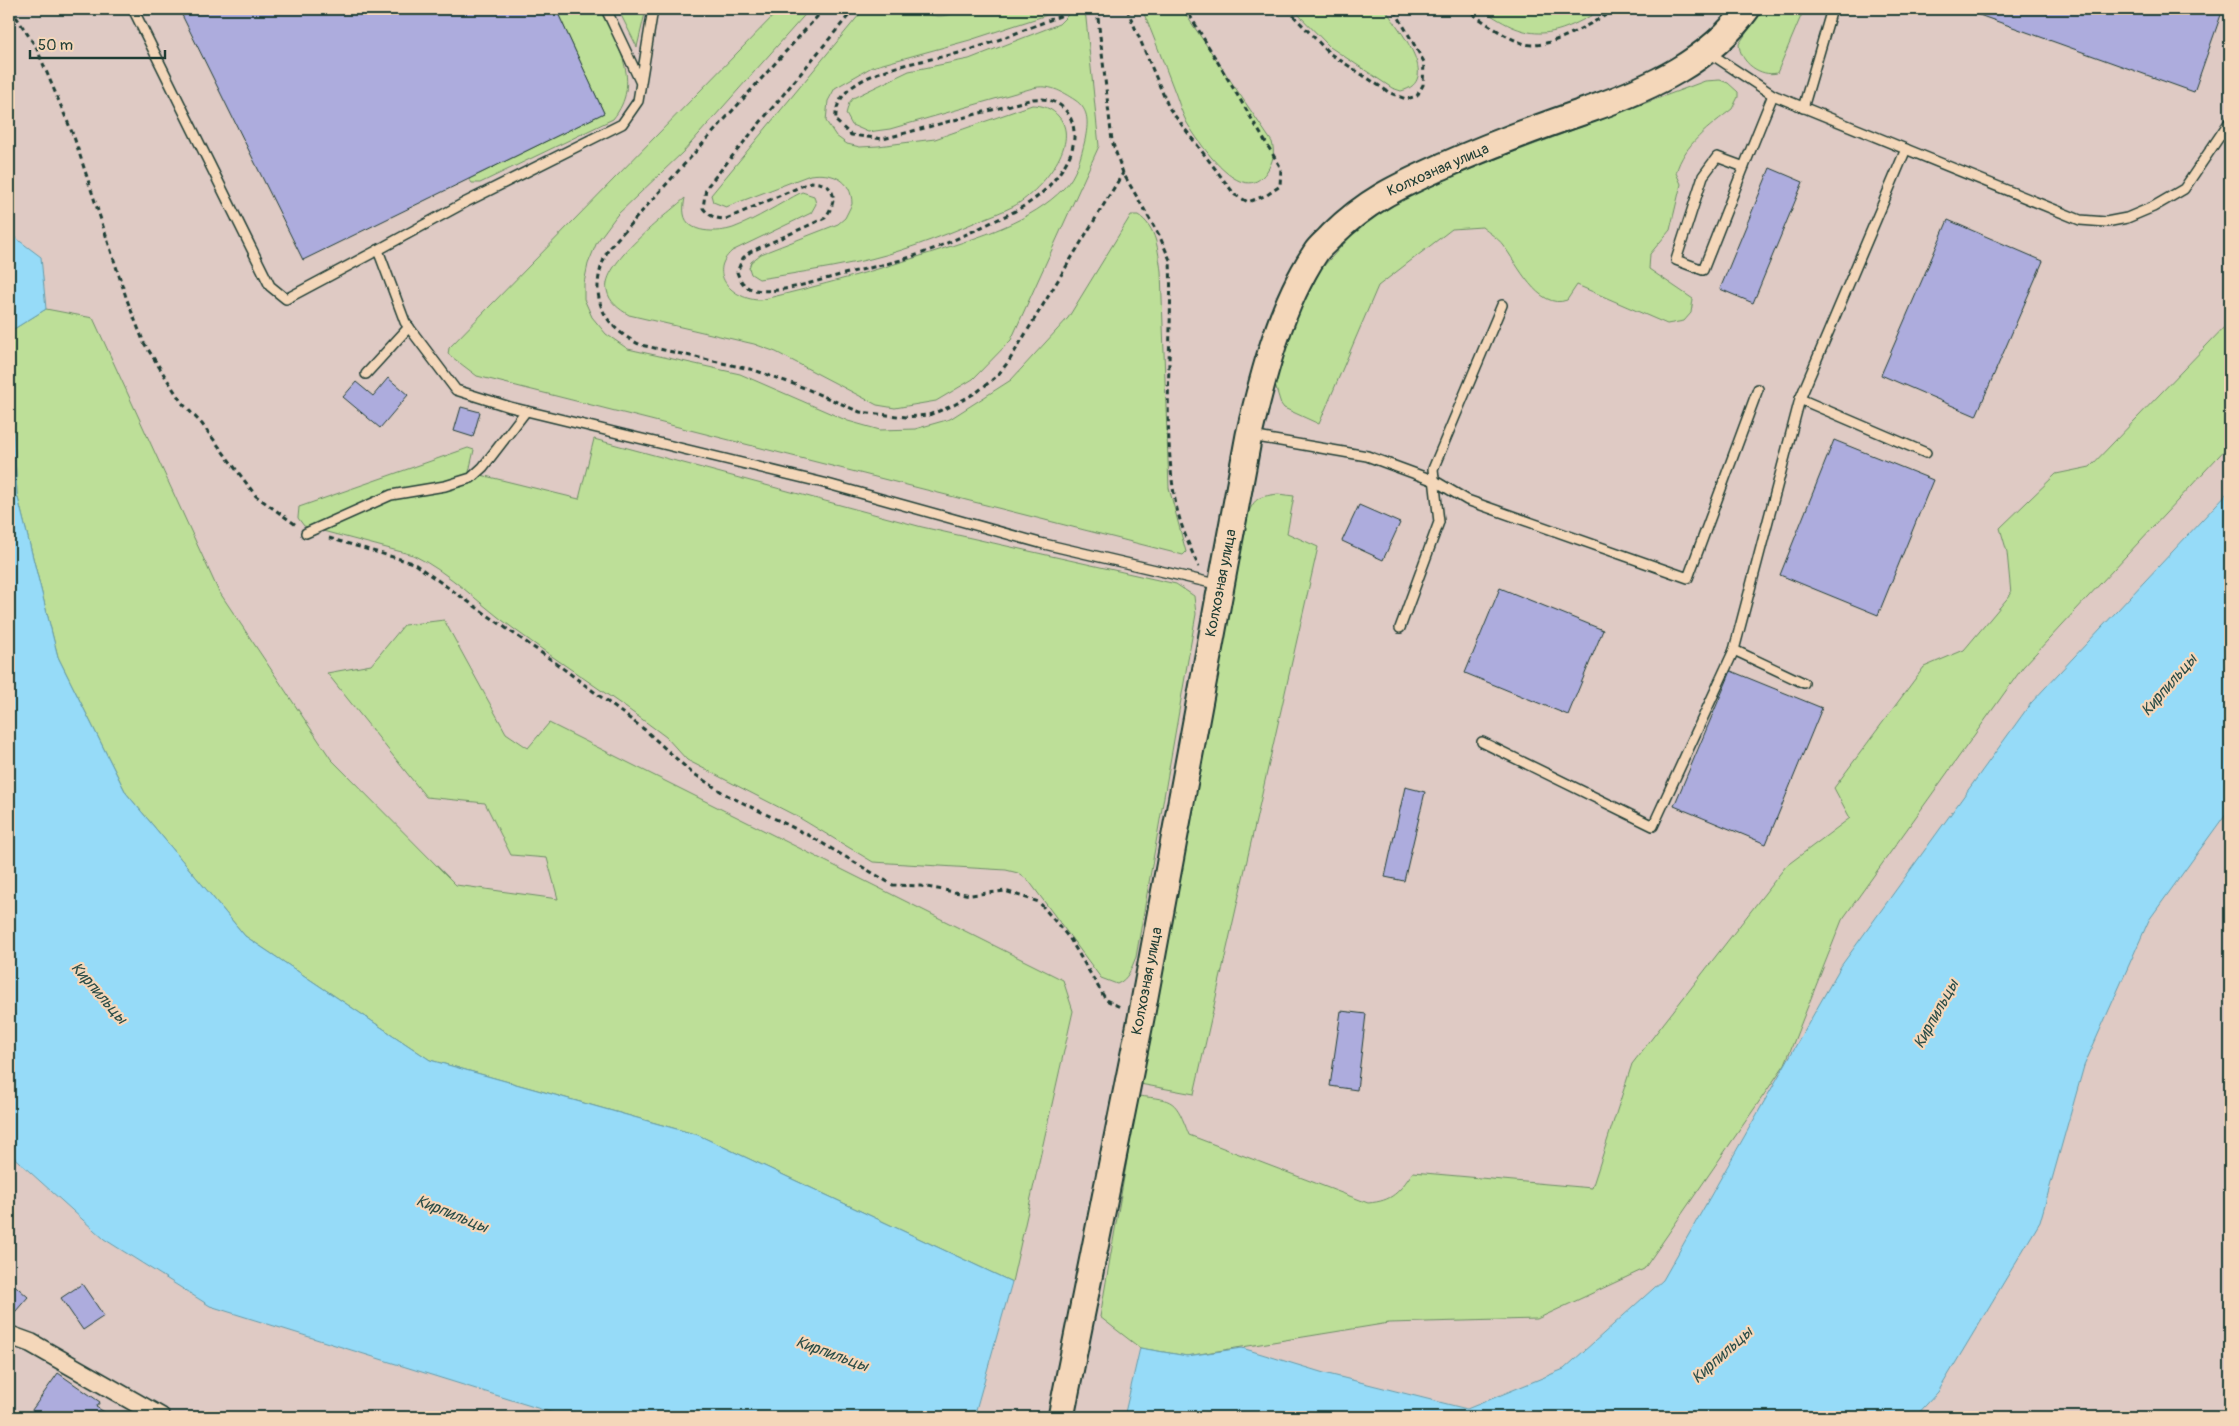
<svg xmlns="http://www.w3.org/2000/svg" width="2239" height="1426" font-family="Pangolin,sans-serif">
<rect width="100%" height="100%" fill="#dfcac4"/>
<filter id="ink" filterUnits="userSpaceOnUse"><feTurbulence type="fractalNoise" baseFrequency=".02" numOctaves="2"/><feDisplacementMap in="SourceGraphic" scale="10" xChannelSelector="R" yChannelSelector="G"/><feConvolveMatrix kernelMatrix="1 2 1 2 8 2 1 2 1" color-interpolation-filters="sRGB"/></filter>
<g filter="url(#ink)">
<g fill="#bddf98" stroke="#6e8e66">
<path d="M556,9H599C617,43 643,82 613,119L480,183H472L469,179L604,113Z"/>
<polygon points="618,9 646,9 637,47"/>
<path d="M780,9H810L683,152L617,215L597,242L588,264L584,283V299L592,317L606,334L628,349L740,374L848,421L880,430L915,429L950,419L1011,380L1068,318L1131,215H1138C1157,227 1158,251 1161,271L1169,488L1186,552L1183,555L477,376L448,354L449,348Z"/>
<path d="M864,9H921C934,21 951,15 966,9H1057L1053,13L970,40L872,67L835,88L828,101L826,121L836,136L847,144L860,147L878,146L935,139L1032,105C1042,105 1052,108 1059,117C1082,144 1038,193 1014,206C1002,212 988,217 976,222C941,237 893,255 857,262C824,269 791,274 759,279L751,274L749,268L751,262L761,254L838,224L845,218L852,204C852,179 832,172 810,175L726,207L713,202L711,195Z"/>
<path d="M1074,9H1085L1099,146L1011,340L973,379L936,401L895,408L877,405L776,352L754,344L629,315C619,309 609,302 607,290C601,264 666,215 685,198C684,203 683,209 684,214C687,234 718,233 733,228C757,219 779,204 802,192L814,196L816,204L811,213L732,251C706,274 734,300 760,300C819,286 878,270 936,251C979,237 1031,222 1064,188C1076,176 1081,157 1085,140C1088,124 1090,110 1075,100C1061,91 1049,84 1033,88L890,129L868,132L852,125L846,114L849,103L853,98L909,71L969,59L1059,24Z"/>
<path d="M1142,9H1182L1272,142C1275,153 1273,162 1267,171C1242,210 1199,142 1187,123C1181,112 1178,99 1173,87C1163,61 1153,35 1142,9Z"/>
<path d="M1293,9H1385C1397,27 1443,81 1401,91L1392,88L1330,47Z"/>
<path d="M1482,9H1603C1552,38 1532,44 1482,9Z"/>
<path d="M1762,9H1804L1777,73C1761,77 1740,63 1739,44Z"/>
<path d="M1720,80L1728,83L1738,92V97L1732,109C1710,126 1684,144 1676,173L1681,184L1670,230L1650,254L1649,269L1693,299L1691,313L1684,321L1667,324L1577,285L1567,300C1538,311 1517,263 1503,245C1498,238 1489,233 1482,227L1452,229L1378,286L1319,424L1284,408L1281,404L1275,385L1277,371L1289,332L1321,269L1368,217L1423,188L1514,152L1705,81Z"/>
<polygon points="46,309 93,318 218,590 331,759 456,885 558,899 547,858 511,855 485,803 426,797 327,673 371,665 404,625 444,620 506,733 528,748 549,723 1063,980 1073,1011 1012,1282 698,1135 430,1060 245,936 126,793 58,657 17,494 9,345 9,332"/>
<path d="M2230,321V444L2023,667L1842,920L1785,1064L1644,1269L1537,1319L1389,1323L1187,1356L1140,1348L1100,1317L1138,1096C1175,1100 1175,1099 1189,1135L1368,1203C1393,1201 1399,1192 1413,1172L1592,1188L1632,1064L1786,866L1850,818L1834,788L1924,667L1964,650L2011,594L2007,552L2000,528L2056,474L2090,467Z"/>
<path d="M594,439L922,527L1176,584L1194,596L1196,614L1136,957C1131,968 1129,979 1117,984L1101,978L1029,881L1018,873L1006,870L873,862L798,817L687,760L666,737C616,699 564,666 514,629C479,604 452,574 413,555L304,526L298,518L299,507L468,448L474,450L469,472L579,499Z"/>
<path d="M1278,494L1294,496L1287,533L1318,547L1194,1094L1140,1084L1246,518C1255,498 1256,497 1278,494Z"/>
</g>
<g fill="#96dbf8" stroke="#669caa">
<polygon points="9,233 41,257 46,309 9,332"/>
<polygon points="9,345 17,494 58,657 126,793 245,936 430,1060 698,1135 1012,1282 974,1417 566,1417 210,1306 104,1239 9,1153"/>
<polygon points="2230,490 2230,808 2149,920 2084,1066 2040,1222 1938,1392 1915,1417 1124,1417 1140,1348 1187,1356 1242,1348 1324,1373 1467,1409 1564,1369 1663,1280 1841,966 2031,703"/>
</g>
<g fill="#adacdd" stroke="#1f3d34">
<polygon points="179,9 556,9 604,113 303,260"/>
<polygon points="1968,9 2223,9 2194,92 1968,11"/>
<polygon points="1770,168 1803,182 1753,303 1720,289"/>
<polygon points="1948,220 2043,261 1976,416 1881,375"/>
<polygon points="388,378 408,395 380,428 343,397 356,382 373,396"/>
<polygon points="461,407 480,412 473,437 454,431"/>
<polygon points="1834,440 1933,480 1878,615 1780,575"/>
<polygon points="1359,505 1400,523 1383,560 1342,541"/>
<polygon points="1500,588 1603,630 1568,715 1465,673"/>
<polygon points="1731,671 1822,708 1766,844 1674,806"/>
<polygon points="1405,787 1425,792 1404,881 1385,877"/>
<polygon points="1341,1011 1366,1014 1357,1090 1330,1086"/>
<polygon points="9,1280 28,1297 9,1319"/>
<polygon points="82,1284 104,1316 83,1330 61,1298"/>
<polygon points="58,1373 100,1402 96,1407 113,1417 27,1417"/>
</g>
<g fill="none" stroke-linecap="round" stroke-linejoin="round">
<g stroke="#1f3d34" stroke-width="12">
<g id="lane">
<polyline points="133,9 270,286 286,299 378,250"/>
<polyline points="606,9 640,81"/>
<polyline points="653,9 638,101 622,124 466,202 378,250 405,322 456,390 510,407 824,483 1040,543 1220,585"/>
<polyline points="1708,52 1773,95 2080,220 2106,222 2127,218 2153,207 2184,189 2230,121"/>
<polyline points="1803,108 1832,9"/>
<path d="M1744,167L1717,157L1703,176L1676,260L1703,270C1726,212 1749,153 1773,95"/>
<polyline points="366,374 409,327"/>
<polyline points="1800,399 1926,453"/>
<polyline points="1251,436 1367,456 1435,481 1467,500 1688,578 1758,389"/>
<polyline points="306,533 391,495 445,486 471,478 483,467 526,411"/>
<polyline points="1400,628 1439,522 1433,469 1502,305"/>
<polyline points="1734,650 1804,683"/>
<polyline points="1482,742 1653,826 1734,650 1800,399 1906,149"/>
</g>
</g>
<g stroke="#1f3d34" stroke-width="21">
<polyline id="street" points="9,1335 31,1343 161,1417"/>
</g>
<g stroke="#1f3d34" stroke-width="29">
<path id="secondary" d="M1061,1417L1141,1018L1249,435C1263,375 1281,304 1316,252C1320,246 1327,241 1332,235C1367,200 1399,186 1443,166C1492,144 1541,126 1591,109C1650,88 1710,61 1747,9"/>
</g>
<g stroke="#1f3d34" stroke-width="3" stroke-dasharray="5 4" stroke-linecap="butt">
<polyline points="11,9 36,47 74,137 127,300 144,343 182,403 202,424 256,496 296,525"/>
<path d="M824,9L609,248C587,290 598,325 641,345L754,370L802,387L860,412L906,417L929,415L954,405L977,392L997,376L1009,361L1123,173"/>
<path d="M854,9L706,188L703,208C709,216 716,219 726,219L811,182C837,183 838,200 825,218L750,252L743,258L737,272C740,281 745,288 755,290C776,294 809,283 829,278C857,270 887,265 914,256C940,247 963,236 988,224C1005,216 1022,209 1037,197C1050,187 1063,170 1070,155C1082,125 1067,96 1033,99L883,139L851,135L836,121C831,69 928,62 963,52C996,42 1028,28 1060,16L1067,9"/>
<polyline points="937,9 949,9"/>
<path d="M1097,9L1112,141L1123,173L1159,235L1170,260C1173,338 1162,417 1174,494C1178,520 1188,544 1199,567"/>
<polyline points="1127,9 1169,108 1235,195 1248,202 1267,195 1280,186 1281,168 1186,9"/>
<polyline points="1287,9 1329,53 1390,93 1406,99 1417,96 1423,85 1424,62 1394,9"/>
<path d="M1465,9C1484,21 1503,37 1525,44C1548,51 1596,20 1617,9"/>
<polyline points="329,538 413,563 553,661 645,730 691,772 725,794 810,836 893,885 921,886 971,895 1005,891 1039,902 1070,939 1106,1000 1122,1008"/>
</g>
<use href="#lane" stroke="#f4d7ba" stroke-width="9"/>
<use href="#street" stroke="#f4d7ba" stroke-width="18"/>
<use href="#secondary" stroke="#f4d7ba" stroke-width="25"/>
</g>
</g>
<g text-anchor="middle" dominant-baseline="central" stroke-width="4.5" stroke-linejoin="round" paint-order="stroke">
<g font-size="15" fill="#1f3d34" stroke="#f4d7ba">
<text transform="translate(1438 170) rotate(-24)">Колхозная улица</text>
<text transform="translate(1221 583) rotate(-79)">Колхозная улица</text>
<text transform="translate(1147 981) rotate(-79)">Колхозная улица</text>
</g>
<g font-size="16" font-style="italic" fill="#2b4d48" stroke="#f4d7ba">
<text transform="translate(2169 685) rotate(-49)">Кирпильцы</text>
<text transform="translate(99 993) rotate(49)">Кирпильцы</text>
<text transform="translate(1936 1014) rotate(-61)">Кирпильцы</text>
<text transform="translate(452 1214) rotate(22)">Кирпильцы</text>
<text transform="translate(832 1354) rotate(20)">Кирпильцы</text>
<text transform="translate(1722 1355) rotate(-42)">Кирпильцы</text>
</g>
</g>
<rect width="2239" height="1426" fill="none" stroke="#f4d7ba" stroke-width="30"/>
<rect x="15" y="15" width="2209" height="1396" fill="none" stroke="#1f3d34" stroke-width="2" filter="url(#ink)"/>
<path d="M30 50v8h135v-8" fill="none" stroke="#1f3d34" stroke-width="2.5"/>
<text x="38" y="50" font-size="15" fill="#1f3d34" stroke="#f4d7ba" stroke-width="4" paint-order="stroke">50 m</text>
</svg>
